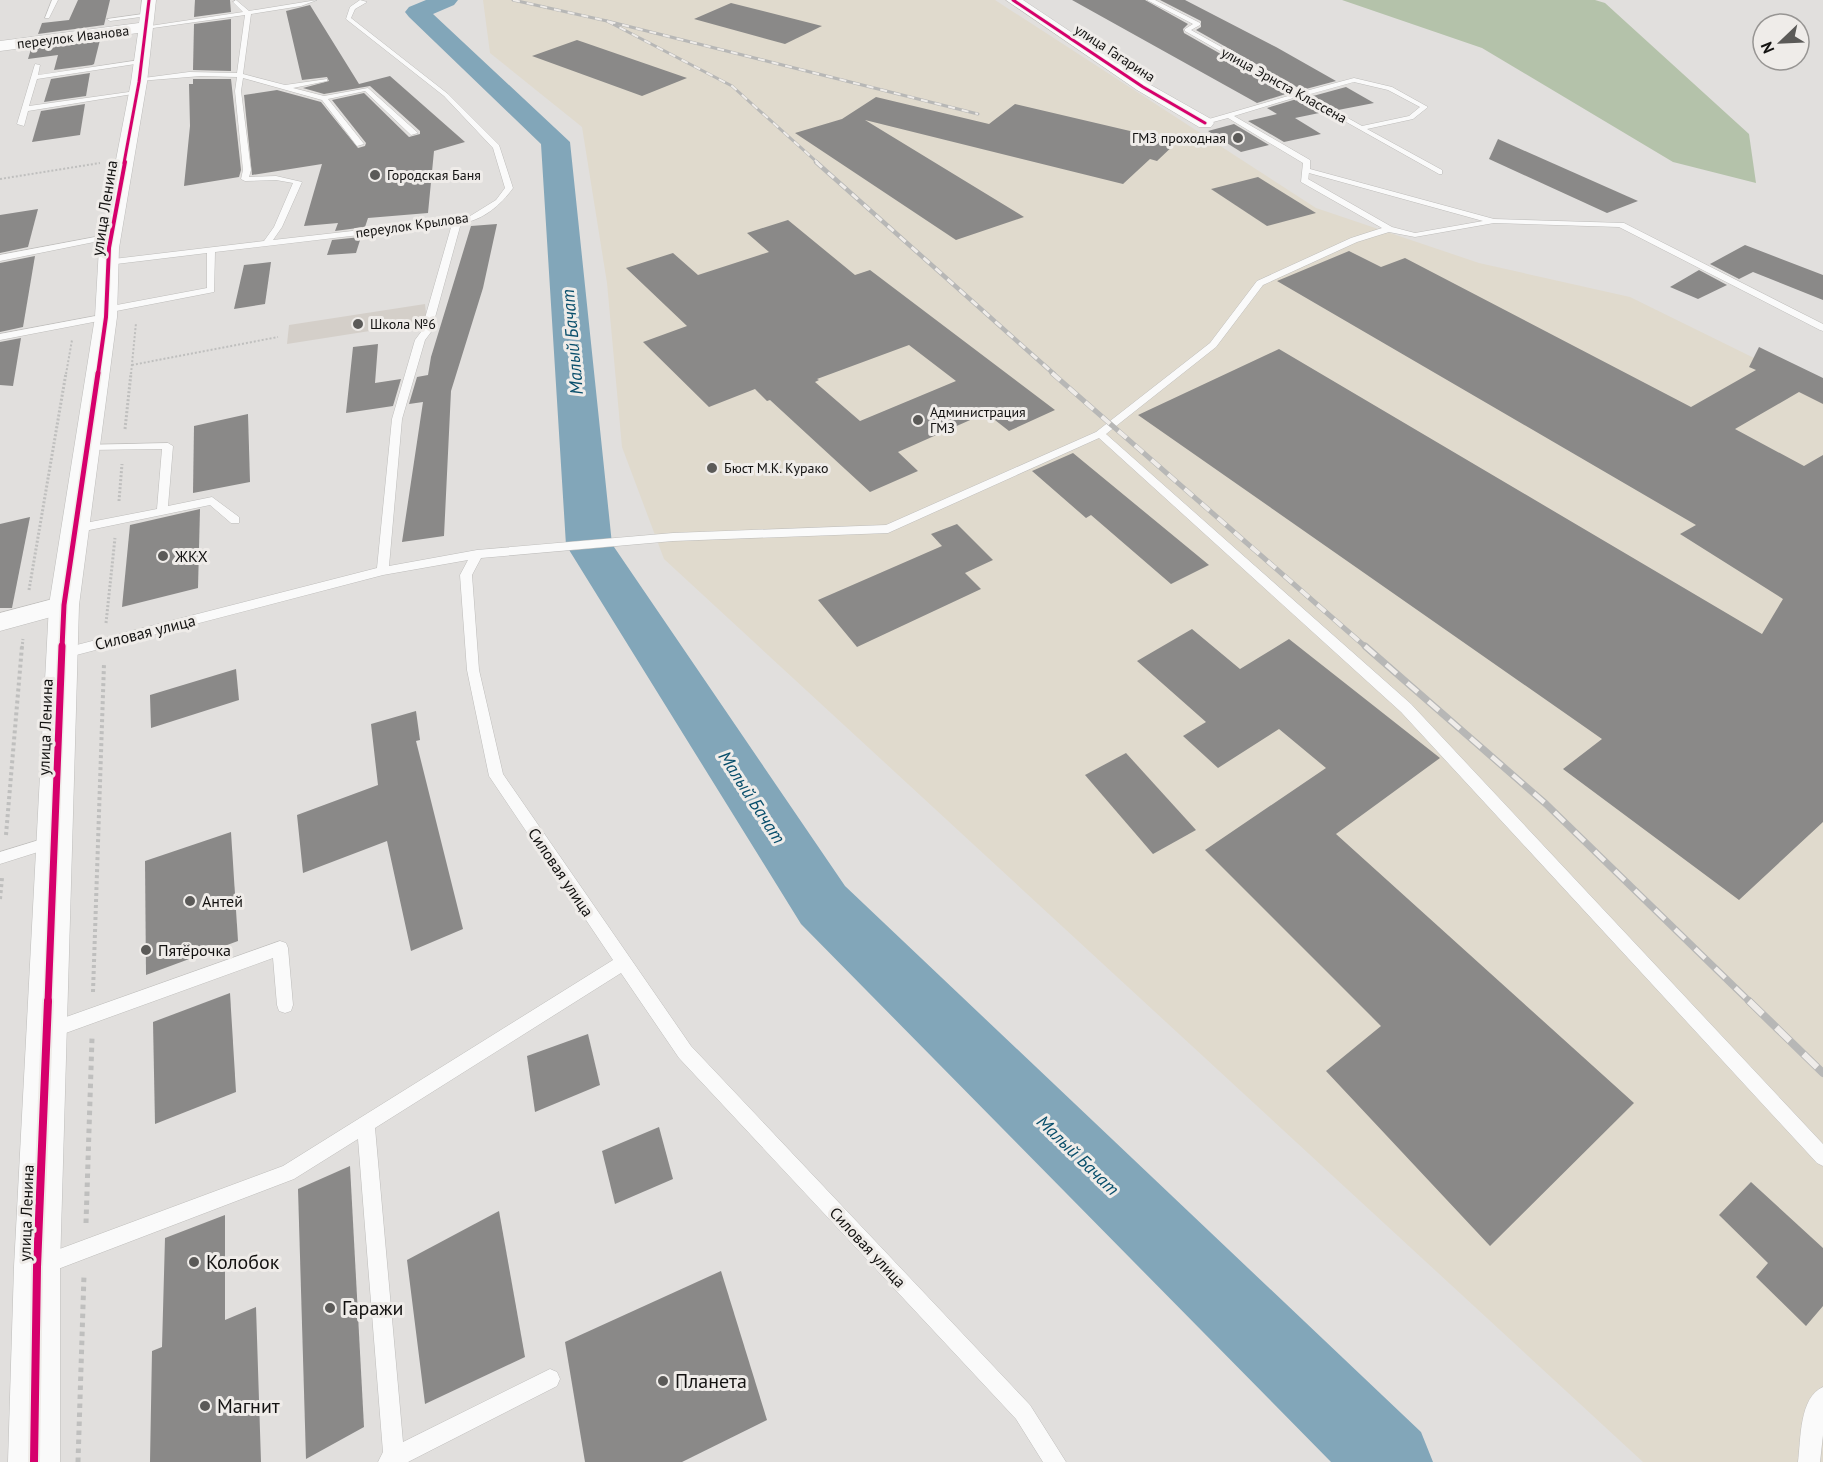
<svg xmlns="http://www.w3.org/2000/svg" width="1823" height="1462" font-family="'PT Sans',sans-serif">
<rect width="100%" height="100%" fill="#e1dfdd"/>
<polygon fill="#e0dacd" points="483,0 995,0 1316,208 1479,263 1630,297 1823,392 1823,1462 1643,1462 664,559 622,447 607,283 582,127 490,53"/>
<polygon fill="#d4cfc9" points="425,304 427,322 287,344 289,325"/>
<polygon fill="#b4c2aa" points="1342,0 1595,0 1605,3 1749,134 1756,183 1673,162 1482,48"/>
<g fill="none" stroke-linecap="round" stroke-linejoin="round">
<polygon fill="#82a6b9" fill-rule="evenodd" points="426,0 458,0 454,5 433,14 570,142 612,544 845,886 1421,1432 1433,1462 1331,1462 801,924 566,545 541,144 409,17 405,12 409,7"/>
</g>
<g fill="#8a8988" fill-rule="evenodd">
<polygon points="78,0 110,0 104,25 38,34 42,23 69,20"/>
<polygon points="195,0 230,0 231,12 194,17"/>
<polygon points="1072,0 1145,0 1188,24 1183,29 1184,33 1289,93 1257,103"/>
<polygon points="1160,0 1185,0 1276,47 1336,81 1302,90 1196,30 1201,27 1201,21"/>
<polygon points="731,3 822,26 785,44 694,19"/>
<polygon points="310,5 359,84 390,76 465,142 434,151 428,213 368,218 365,227 335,231 338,223 304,226 322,164 252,175 244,95 277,90 321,102 358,148 365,146 366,143 332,100 364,93 409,137 420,134 420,131 370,86 324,94 303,88 329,81 327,77 302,80 286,11"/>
<polygon points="231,19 231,71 193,70 194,24"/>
<polygon points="100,40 94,64 92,65 54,70 58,55 28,59 31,49"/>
<polygon points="577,40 687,78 642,96 532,56"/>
<polygon points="90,73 86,96 44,102 51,79"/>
<polygon points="193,79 231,79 241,170 239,177 184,186 190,126 189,84 193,84"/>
<polygon points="1346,87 1374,103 1338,110 1313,96"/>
<polygon points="876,97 989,124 1015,104 1177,142 1157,161 1150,159 1123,184 865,120 1024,217 956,240 795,133 842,119"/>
<polygon points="1300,98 1324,112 1295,118 1321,134 1284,142 1248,121 1277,114 1267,108"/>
<polygon points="85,104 80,135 32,142 41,111"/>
<polygon points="1234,124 1269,145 1241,152 1208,131"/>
<polygon points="1498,139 1638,201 1607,213 1489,159"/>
<polygon points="1258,177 1316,213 1267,226 1211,189"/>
<polygon points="38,209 28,247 0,253 0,215"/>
<path d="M788,220L855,275L870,270L1055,410L1009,431L986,413L898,452L918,471L870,492L770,400L767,401L755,389L709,407L643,342L687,326L626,268L673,253L698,275L769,252L747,233ZM909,345L956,381L860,421L815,382L819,380L817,379Z"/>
<polygon points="497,224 483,288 451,391 444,536 402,542 423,402 409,404 417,377 428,375 431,357 471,226"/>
<polygon points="361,237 356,253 327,255 332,240"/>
<polygon points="1745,245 1823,275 1823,300 1753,272 1739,279 1710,264"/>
<polygon points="1349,251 1381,267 1405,258 1691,407 1756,370 1749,367 1759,347 1823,378 1823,404 1799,392 1735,429 1804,466 1823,455 1823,822 1739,900 1563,769 1602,739 1138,415 1279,349 1762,634 1783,599 1680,534 1696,525 1277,281"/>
<polygon points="35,256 23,327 0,332 0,263"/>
<polygon points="271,262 265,304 234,309 244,265"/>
<polygon points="1699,270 1727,285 1698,299 1670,287"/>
<polygon points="21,338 13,386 0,385 0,342"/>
<polygon points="378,344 375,383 401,379 393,406 346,413 353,347"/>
<polygon points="248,414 250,482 193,493 194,426"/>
<polygon points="1073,453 1209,565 1171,584 1091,515 1086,518 1032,471"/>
<polygon points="200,509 198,588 122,607 130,525"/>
<polygon points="30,517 12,608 0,608 0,524"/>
<polygon points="957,524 993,560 965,573 981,589 857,647 818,600 942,546 931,534"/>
<polygon points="1192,629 1240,669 1289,639 1440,758 1336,834 1634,1103 1490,1246 1326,1071 1381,1026 1205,850 1326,768 1279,729 1218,768 1183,736 1206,722 1137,661"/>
<polygon points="236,669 239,700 151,728 150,695"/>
<polygon points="416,711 420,740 416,741 463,929 411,951 387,841 303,873 297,815 378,785 371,724"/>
<polygon points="1126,753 1196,830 1153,854 1085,775"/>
<polygon points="231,832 238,941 146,975 145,861"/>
<polygon points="230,993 236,1092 155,1124 153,1022"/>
<polygon points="588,1034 600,1085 535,1112 527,1056"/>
<polygon points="659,1127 673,1179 615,1204 602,1151"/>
<polygon points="350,1166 364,1427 306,1459 298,1189"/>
<polygon points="1751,1182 1823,1248 1823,1306 1806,1326 1756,1277 1768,1263 1719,1215"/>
<polygon points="499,1211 525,1357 425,1404 407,1260"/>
<polygon points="225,1215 225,1320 256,1307 261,1462 150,1462 152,1351 162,1347 165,1238"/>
<polygon points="721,1271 767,1420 682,1462 585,1462 565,1342"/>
</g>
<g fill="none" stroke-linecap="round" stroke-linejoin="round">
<g stroke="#bebdbb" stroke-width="1">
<g id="lane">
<polygon points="52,0 58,0 49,18 45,18"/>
<path d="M236,0L249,11L317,0L301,6L251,14L243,74L285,85L327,79V81L293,88L324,96L368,88L418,133L411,135L365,91L328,99L364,144L357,146L322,100L243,78L241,91L251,170L249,177L276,176L302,182L282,227L273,240L467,218L496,200L505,188L493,148L444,96L346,19L350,7L360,0L367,2L355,9L351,18L448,94L499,145L513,188C501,205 482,221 461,223L431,332L425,340L402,419L389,566L477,550L673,533L886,525L1096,432L1210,343L1257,281L1351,238L1382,228L1301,182L1303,163L1228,118L1202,125V121L1295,94L1185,31V29L1193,24L1147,0H1155L1200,23V25L1191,30L1302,92L1354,78L1392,87L1428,107L1413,119L1367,129L1442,170V174H1439L1300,96L1234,116L1310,160V169L1494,219L1624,223L1823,324V331L1820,330L1619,227L1494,223L1415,237L1389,232L1357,242L1263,285L1216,347L1106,434L1411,704L1823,1144V1166L1817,1163L1401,712L1099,438L888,533L673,541L481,558L472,575L479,670L503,774L691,1046L1030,1405L1066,1462H1043L1016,1419L679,1058L621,973L375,1128L403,1442L550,1369L557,1372L560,1379L557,1386L408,1462H378L383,1452L358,1139L294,1179L45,1274L38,1271L35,1264L38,1257L283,1166L613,960L489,776L467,670L460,575L468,560L383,575L61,659L55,654L61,649L377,568L392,419L415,340L421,332L452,224L215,252L214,292L106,313L101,310L106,307L207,288V253L108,265L104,262L105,260L264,241L274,227L293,183L276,180L245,181L241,179L243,170L235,91L237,77L201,76L139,81L136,79L189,72L237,73L245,15L146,29L143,27L243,12L233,2ZM1354,82L1388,90L1420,107L1409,116L1362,126L1307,95ZM1309,173L1483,221L1415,233L1392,227L1308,179Z"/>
<polygon points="150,13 148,16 110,21 107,19"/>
<polygon points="140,60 142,63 37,79 29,106 136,91 139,93 28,111 24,126 17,124 35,64 40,65 38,75"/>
<polygon points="111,234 115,236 114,238 0,261 0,255"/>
<polygon points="106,314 111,317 109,319 0,340 0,334"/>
<polygon points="168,443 173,446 168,506 212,497 239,517 239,523 231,523 210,505 75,533 71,532 69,529 75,525 157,509 162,449 87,450 82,447 83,445"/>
<polygon points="52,836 57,838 59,842 57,846 0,864 0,852"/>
<polygon points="280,941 286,943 288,948 293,1005 291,1011 285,1013 279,1011 277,1005 273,958 52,1038 46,1036 44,1030 46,1024 52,1022"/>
<path d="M1823,1387V1435L1820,1462H1798C1801,1440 1799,1397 1823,1387Z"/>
</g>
</g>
<g stroke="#bebdbb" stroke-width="1">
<polygon id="street" points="64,596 73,599 76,605 73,611 0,631 0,613"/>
</g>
<g stroke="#bebdbb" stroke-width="1">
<g id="secondary">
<polygon points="142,0 156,0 147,82 119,248 117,317 79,605 60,1267 60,1462 8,1462 14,1267 49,605 95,317 99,248 131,82 138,33 0,51 0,41 139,23"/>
<polygon points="1006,0 1023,0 1149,84 1211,119 1214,123 1211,127 1199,127 1137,90"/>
</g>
</g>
<g stroke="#bfbfbe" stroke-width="2" stroke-dasharray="2 2" stroke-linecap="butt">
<polyline points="0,179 100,163"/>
<polyline points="132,365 278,337"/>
<polyline points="66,374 72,340"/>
<polyline points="131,374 136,323"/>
</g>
<g stroke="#bfbfbe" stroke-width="3" stroke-dasharray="2 2" stroke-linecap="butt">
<polyline points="125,429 131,373"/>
<polyline points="119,501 122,464"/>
<polyline points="29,590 66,373"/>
<polyline points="106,623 115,538"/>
<polyline points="22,648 23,639"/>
</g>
<g stroke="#bfbfbe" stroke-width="4" stroke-dasharray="3 3" stroke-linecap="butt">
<polyline points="6,835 22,646"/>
<polyline points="0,899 2,878"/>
<polyline points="93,992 104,664"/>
</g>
<g stroke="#bfbfbe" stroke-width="5" stroke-dasharray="4.5 4.5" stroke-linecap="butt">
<polyline points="86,1223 92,1038"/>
<polyline points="78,1462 84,1275"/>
</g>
<use href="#lane" fill="#fafafa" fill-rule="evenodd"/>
<use href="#street" fill="#fafafa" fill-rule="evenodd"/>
<use href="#secondary" fill="#fafafa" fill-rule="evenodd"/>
<g stroke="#b7b7b6" stroke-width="3">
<g id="rail-far4">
<polyline points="513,0 607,21 978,114"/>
<polyline points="607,21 732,86 818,163"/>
</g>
</g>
<g stroke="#b7b7b6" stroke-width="4.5">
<polyline id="rail-far3" points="816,162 1054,374"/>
</g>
<g stroke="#b7b7b6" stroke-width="5">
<polyline id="rail-far2" points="1052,373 1367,648"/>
</g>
<g stroke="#b7b7b6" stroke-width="7">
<polyline id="rail-far1" points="1365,646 1546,804 1750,1002"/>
</g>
<g stroke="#b7b7b6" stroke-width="8">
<polyline id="rail" points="1749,1001 1823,1073"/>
</g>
<use href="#rail-far4" stroke="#efece9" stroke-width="2" stroke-dasharray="7" stroke-linecap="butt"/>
<use href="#rail-far3" stroke="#efece9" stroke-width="3" stroke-dasharray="8" stroke-linecap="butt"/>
<use href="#rail-far2" stroke="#efece9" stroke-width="4" stroke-dasharray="11" stroke-linecap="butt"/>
<use href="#rail-far1" stroke="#efece9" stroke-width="4.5" stroke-dasharray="14" stroke-linecap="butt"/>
<use href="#rail" stroke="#efece9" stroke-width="6" stroke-dasharray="19" stroke-linecap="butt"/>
<g stroke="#efece9" stroke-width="4.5">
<g id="cycleway-far4">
<polyline points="1013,0 1143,87 1205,123"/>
<polyline points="124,163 139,82 149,0"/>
</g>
</g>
<g stroke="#efece9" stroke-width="6">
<polyline id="cycleway-far3" points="98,374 106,317 109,248 125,162"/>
</g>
<g stroke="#efece9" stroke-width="8">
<polyline id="cycleway-far2" points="62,648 64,605 98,373"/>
</g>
<g stroke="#efece9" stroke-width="10">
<polyline id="cycleway-far1" points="48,1002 62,646"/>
</g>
<g stroke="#efece9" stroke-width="12">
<polyline id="cycleway" points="34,1462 37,1267 48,1001"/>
</g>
<use href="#cycleway-far4" stroke="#d6006c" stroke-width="3"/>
<use href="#cycleway-far3" stroke="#d6006c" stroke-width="4"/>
<use href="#cycleway-far2" stroke="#d6006c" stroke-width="5"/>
<use href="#cycleway-far1" stroke="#d6006c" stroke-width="7"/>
<use href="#cycleway" stroke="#d6006c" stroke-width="8"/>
</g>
<g fill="#5b5a58" stroke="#efece9" stroke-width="2">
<circle cx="1238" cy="138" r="6"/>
<circle cx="375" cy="175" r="6"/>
<circle cx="358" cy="324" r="6"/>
<circle cx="918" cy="420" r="6"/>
<circle cx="712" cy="468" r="6"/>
<circle cx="163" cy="556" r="6"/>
<circle cx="190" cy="901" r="6"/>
<circle cx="146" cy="950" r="6"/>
<circle cx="194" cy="1262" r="6"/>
<circle cx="330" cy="1308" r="6"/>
<circle cx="663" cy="1381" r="6"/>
<circle cx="205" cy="1406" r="6"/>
</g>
<g text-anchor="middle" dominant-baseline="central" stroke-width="6" stroke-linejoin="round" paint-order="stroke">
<g font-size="14" fill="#131211" stroke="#efece9">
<text transform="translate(73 37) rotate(-7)">переулок Иванова</text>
<text transform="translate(1115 53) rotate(33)">улица Гагарина</text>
<text transform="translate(1284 85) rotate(29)">улица Эрнста Классена</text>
<text transform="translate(412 225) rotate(-8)">переулок Крылова</text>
</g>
<g font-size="14" fill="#131211" stroke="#efece9" text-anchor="start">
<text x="1226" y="138" text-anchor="end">ГМЗ проходная</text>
<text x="387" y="175">Городская Баня</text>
<text x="370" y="324">Школа №6</text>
<text x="930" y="412">Администрация<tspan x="930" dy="16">ГМЗ</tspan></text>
<text x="724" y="468">Бюст М.К. Курако</text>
</g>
<g font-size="16" fill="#131211" stroke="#efece9">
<text transform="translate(104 208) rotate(-81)">улица Ленина</text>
<text transform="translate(145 632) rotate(-14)">Силовая улица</text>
<text transform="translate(45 727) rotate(-88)">улица Ленина</text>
<text transform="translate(561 872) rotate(56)">Силовая улица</text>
<text transform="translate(26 1213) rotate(-88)">улица Ленина</text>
<text transform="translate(868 1247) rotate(47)">Силовая улица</text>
</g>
<g font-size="16" fill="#131211" stroke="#efece9" text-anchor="start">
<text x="175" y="556">ЖКХ</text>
<text x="202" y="901">Антей</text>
<text x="158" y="950">Пятёрочка</text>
</g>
<g font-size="18" font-style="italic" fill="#084e6b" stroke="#efece9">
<text transform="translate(572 342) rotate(-95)">Малый Бачат</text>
<text transform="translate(752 797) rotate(57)">Малый Бачат</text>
<text transform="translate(1078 1155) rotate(44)">Малый Бачат</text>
</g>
<g font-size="20" fill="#131211" stroke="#efece9" text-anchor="start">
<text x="206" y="1262">Колобок</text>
<text x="342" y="1308">Гаражи</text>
<text x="675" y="1381">Планета</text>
<text x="217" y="1406">Магнит</text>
</g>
</g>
<g transform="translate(1781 42) rotate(247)"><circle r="28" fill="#efece9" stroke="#979593" stroke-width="1.5"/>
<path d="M0-4.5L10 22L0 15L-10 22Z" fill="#5b5a58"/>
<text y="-9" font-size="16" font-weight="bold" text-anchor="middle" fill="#131211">N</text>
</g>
</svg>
